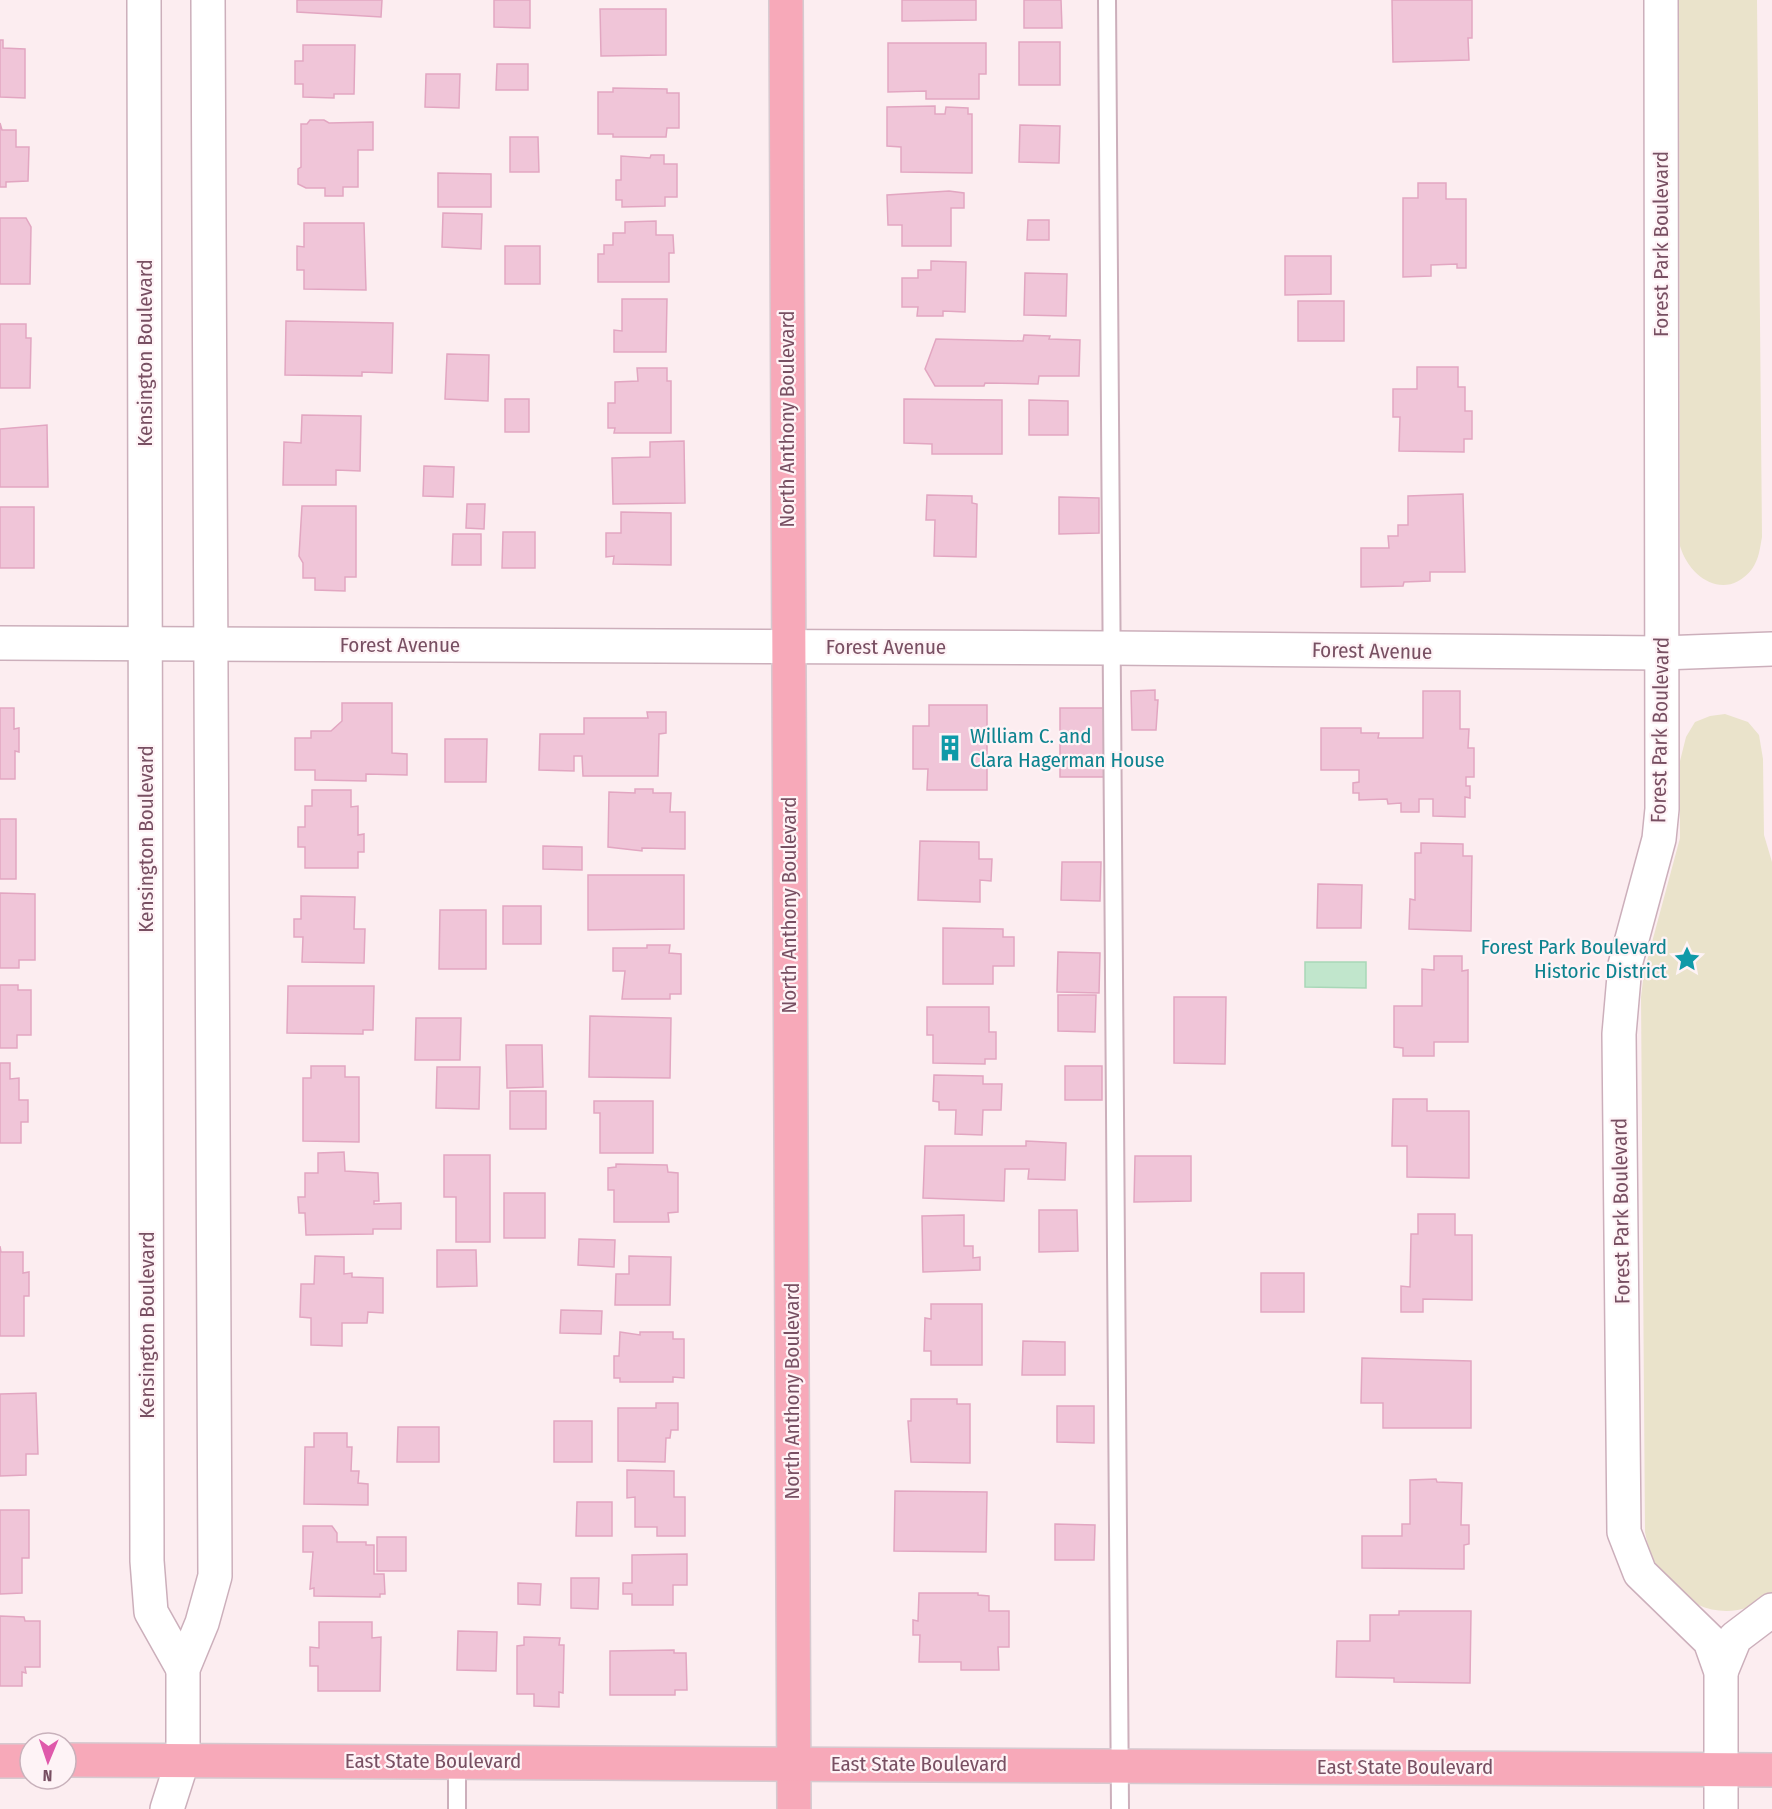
<svg xmlns="http://www.w3.org/2000/svg" width="1772" height="1809" font-family="'Fira Sans Condensed',sans-serif">
<rect width="100%" height="100%" fill="#fcedf0"/>
<g fill="#eae3cb">
<path d="M1679,0H1757L1762,537C1760,548 1759,559 1752,569C1726,602 1690,579 1680,546Z"/>
<path d="M1725,714L1748,722L1759,735L1763,759L1764,835L1772,862V1595C1716,1636 1655,1592 1645,1532L1641,997L1644,972L1680,838V761L1686,737L1695,722L1710,716Z"/>
</g>
<polygon fill="#c1e6cc" stroke="#a8d7b7" stroke-width="1.5" points="1305,962 1366,962 1366,988 1305,987"/>
<g fill="#f0c5d8" stroke="#e2a6c1" stroke-width="1.5">
<polygon points="297,0 382,0 381,17 297,12"/>
<polygon points="494,0 530,0 530,28 494,27"/>
<polygon points="902,0 976,0 976,20 902,21"/>
<polygon points="1024,0 1061,0 1062,28 1024,28"/>
<polygon points="1392,0 1472,0 1472,38 1468,38 1469,60 1393,62"/>
<polygon points="600,9 666,9 666,55 601,56"/>
<polygon points="0,40 3,40 3,48 25,49 25,98 0,97"/>
<rect x="1019" y="42" width="41" height="43"/>
<polygon points="888,43 986,43 986,74 979,74 979,99 926,99 926,91 888,92"/>
<polygon points="303,45 355,45 354,94 334,94 334,98 303,97 303,84 295,84 295,61 303,61"/>
<polygon points="497,64 528,64 528,90 496,90"/>
<polygon points="426,74 460,74 459,108 425,107"/>
<polygon points="613,88 667,89 667,93 679,93 679,128 667,128 666,137 613,137 613,134 598,134 598,92 613,92"/>
<polygon points="935,106 935,114 945,114 946,107 968,108 968,114 972,114 972,173 901,172 901,147 887,146 887,107"/>
<polygon points="310,120 324,120 329,123 373,122 373,150 358,150 358,187 343,187 343,196 325,196 325,188 306,188 298,184 298,169 301,167 301,124 307,124"/>
<polygon points="0,123 2,130 16,130 16,147 29,147 28,181 6,182 6,187 0,187"/>
<polygon points="1020,125 1060,126 1059,163 1019,162"/>
<polygon points="510,137 538,137 539,172 510,172"/>
<polygon points="651,155 664,155 664,164 677,164 677,197 665,197 665,206 622,207 622,200 616,200 616,180 621,180 621,156 650,158"/>
<polygon points="438,173 491,174 491,207 438,207"/>
<polygon points="1418,183 1446,183 1446,199 1466,199 1466,268 1457,268 1457,264 1431,265 1431,276 1403,277 1403,198 1418,198"/>
<polygon points="949,191 964,193 964,208 951,208 951,246 902,246 902,225 888,225 887,195"/>
<polygon points="443,213 482,214 481,249 442,247"/>
<polygon points="0,218 26,218 31,227 30,284 0,284"/>
<polygon points="1028,220 1049,220 1049,240 1027,240"/>
<polygon points="656,221 656,235 673,235 674,253 669,253 669,282 598,282 598,254 604,254 604,245 613,245 613,233 625,233 625,222"/>
<polygon points="304,223 364,223 366,290 304,289 304,270 297,270 297,246 304,247"/>
<rect x="505" y="246" width="35" height="38"/>
<polygon points="1285,256 1331,256 1331,294 1285,295"/>
<polygon points="931,261 966,262 965,312 943,311 943,316 917,316 918,307 902,307 902,278 918,278 918,270 931,270"/>
<polygon points="1025,273 1067,274 1066,316 1024,315"/>
<polygon points="622,299 667,299 666,352 614,352 614,330 622,331"/>
<rect x="1298" y="301" width="46" height="40"/>
<polygon points="286,321 393,323 392,373 362,372 362,376 285,375"/>
<polygon points="0,324 26,324 26,338 31,338 30,388 0,388"/>
<polygon points="1024,335 1050,336 1049,339 1080,340 1079,376 1039,376 1038,384 985,383 984,386 935,386 925,369 936,339 1023,341"/>
<polygon points="447,354 489,355 488,401 445,399"/>
<polygon points="1417,367 1458,367 1458,387 1465,387 1465,411 1472,411 1472,439 1464,439 1464,452 1399,451 1400,417 1393,417 1393,389 1417,389"/>
<polygon points="637,368 667,368 667,381 671,381 671,433 614,433 615,428 608,428 608,403 615,403 615,382 638,381"/>
<rect x="505" y="399" width="24" height="33"/>
<polygon points="904,399 1002,400 1002,454 932,454 932,444 904,443"/>
<polygon points="1029,400 1068,401 1068,435 1029,435"/>
<polygon points="302,415 361,416 360,471 336,470 336,485 283,485 284,442 301,443"/>
<polygon points="47,425 48,487 0,487 0,429"/>
<polygon points="684,441 685,503 613,504 612,458 650,457 650,442"/>
<polygon points="424,466 454,467 453,497 423,496"/>
<polygon points="1463,494 1465,572 1430,572 1430,581 1404,582 1403,586 1361,587 1361,548 1389,548 1388,536 1398,536 1398,525 1408,525 1408,496"/>
<polygon points="927,495 972,496 972,503 977,504 976,557 934,556 935,520 926,520"/>
<polygon points="1059,497 1099,498 1099,533 1059,534"/>
<polygon points="467,504 485,504 484,529 466,528"/>
<polygon points="302,506 356,506 356,577 345,577 345,591 315,590 315,578 303,578 303,563 299,556"/>
<rect x="0" y="507" width="34" height="61"/>
<polygon points="621,512 671,513 671,565 613,564 614,556 606,557 606,533 621,533"/>
<polygon points="503,532 535,532 535,568 502,568"/>
<polygon points="453,534 481,534 481,565 452,565"/>
<polygon points="1155,690 1155,700 1158,700 1156,730 1132,730 1131,691"/>
<polygon points="1423,691 1460,691 1460,729 1469,729 1468,748 1474,748 1474,777 1466,777 1466,786 1470,786 1470,798 1465,797 1465,817 1433,816 1433,799 1419,799 1419,812 1401,812 1401,803 1388,804 1387,799 1359,800 1359,793 1353,793 1353,783 1359,782 1359,770 1321,770 1321,728 1361,728 1361,733 1379,733 1378,738 1423,738"/>
<polygon points="342,703 392,703 392,753 407,754 407,775 366,774 366,781 315,780 315,770 295,770 295,738 311,738 311,731 331,731 342,721"/>
<polygon points="929,705 987,705 987,790 927,790 928,769 913,769 913,726 929,726"/>
<polygon points="0,708 14,708 14,729 19,728 19,752 15,751 15,779 0,779"/>
<rect x="1060" y="708" width="49" height="69"/>
<polygon points="647,712 666,712 666,733 659,734 658,776 583,776 582,756 574,756 574,771 539,770 540,734 584,734 584,718 648,718"/>
<polygon points="445,739 487,739 486,782 445,782"/>
<polygon points="635,789 653,789 653,793 671,793 670,812 685,812 685,849 642,848 642,851 608,847 609,792 635,793"/>
<polygon points="312,790 351,790 351,807 358,806 358,835 364,834 364,852 358,852 358,868 305,868 305,847 298,847 298,827 305,827 305,806 312,806"/>
<rect x="0" y="819" width="16" height="60"/>
<polygon points="920,841 979,842 979,859 992,859 991,881 980,880 980,902 918,900"/>
<polygon points="1421,843 1463,844 1463,856 1472,856 1471,931 1409,929 1410,899 1415,900 1415,853 1421,853"/>
<polygon points="543,846 582,847 582,870 543,869"/>
<polygon points="1062,862 1101,862 1100,901 1061,900"/>
<polygon points="588,875 684,875 684,929 588,930"/>
<polygon points="1318,884 1362,885 1361,928 1317,928"/>
<polygon points="0,893 35,894 35,960 19,960 19,968 0,968"/>
<polygon points="301,896 355,897 354,929 365,929 364,963 302,962 303,937 294,937 294,919 301,919"/>
<rect x="503" y="906" width="38" height="38"/>
<polygon points="440,910 486,910 486,969 439,969"/>
<polygon points="943,928 1003,929 1003,937 1014,937 1014,966 993,966 993,984 943,984"/>
<polygon points="647,945 670,945 669,953 681,954 681,994 670,994 670,999 622,999 625,971 613,971 613,948 647,948"/>
<polygon points="1058,952 1100,953 1099,993 1057,992"/>
<polygon points="1434,956 1462,956 1462,971 1468,970 1468,1042 1434,1042 1434,1056 1403,1056 1403,1048 1394,1047 1394,1006 1422,1006 1422,969 1434,970"/>
<polygon points="0,985 18,985 18,990 31,990 31,1035 17,1035 17,1048 0,1048"/>
<polygon points="288,986 374,986 373,1030 363,1030 363,1034 287,1033"/>
<polygon points="1058,995 1096,995 1095,1032 1058,1031"/>
<polygon points="1174,997 1226,997 1225,1064 1174,1063"/>
<polygon points="927,1007 989,1007 989,1032 996,1032 996,1059 985,1059 985,1064 933,1063 933,1035 927,1035"/>
<polygon points="590,1016 671,1018 670,1078 589,1077"/>
<polygon points="416,1018 461,1018 460,1060 415,1060"/>
<polygon points="506,1045 542,1045 543,1087 507,1088"/>
<polygon points="0,1063 10,1063 10,1079 19,1078 19,1100 28,1100 28,1122 21,1122 21,1143 0,1143"/>
<polygon points="311,1066 345,1066 345,1077 359,1077 359,1142 303,1141 303,1078 311,1078"/>
<rect x="1065" y="1066" width="37" height="34"/>
<polygon points="437,1067 480,1067 479,1109 436,1108"/>
<polygon points="934,1075 983,1076 983,1084 1002,1084 1001,1110 983,1110 982,1135 955,1134 956,1110 939,1110 939,1102 933,1101"/>
<rect x="510" y="1091" width="36" height="38"/>
<polygon points="1393,1099 1427,1099 1427,1111 1469,1111 1469,1178 1407,1177 1407,1146 1392,1146"/>
<polygon points="594,1101 653,1101 653,1153 600,1153 600,1113 594,1113"/>
<polygon points="1026,1141 1066,1143 1065,1180 1028,1179 1029,1169 1005,1169 1004,1201 923,1198 925,1146 1026,1146"/>
<polygon points="344,1152 345,1171 378,1173 379,1201 374,1201 374,1204 401,1203 401,1229 373,1229 373,1234 306,1235 305,1213 299,1213 298,1197 305,1197 305,1173 318,1173 318,1153"/>
<polygon points="444,1155 490,1155 490,1242 456,1242 456,1197 444,1197"/>
<polygon points="1135,1156 1191,1156 1191,1201 1134,1202"/>
<polygon points="616,1164 667,1165 668,1172 678,1173 678,1212 668,1213 669,1222 614,1222 614,1190 608,1190 608,1168 616,1167"/>
<rect x="504" y="1193" width="41" height="45"/>
<polygon points="1039,1210 1077,1210 1078,1251 1039,1252"/>
<polygon points="1418,1214 1455,1214 1455,1235 1472,1235 1472,1300 1423,1299 1423,1312 1401,1312 1401,1286 1410,1287 1411,1234 1418,1234"/>
<polygon points="964,1215 964,1246 973,1246 973,1258 980,1257 980,1270 923,1272 922,1216"/>
<polygon points="579,1239 615,1240 614,1267 578,1265"/>
<polygon points="0,1246 1,1252 23,1252 23,1273 29,1272 29,1296 24,1296 24,1336 0,1336"/>
<polygon points="437,1250 476,1250 477,1286 437,1287"/>
<polygon points="315,1256 344,1257 344,1274 352,1273 352,1277 383,1278 383,1313 368,1312 367,1323 342,1323 342,1346 311,1345 311,1318 300,1317 301,1284 314,1284"/>
<polygon points="629,1256 671,1257 670,1305 615,1305 616,1274 629,1274"/>
<rect x="1261" y="1273" width="43" height="39"/>
<polygon points="931,1304 982,1304 982,1365 931,1365 931,1351 924,1351 925,1318 931,1319"/>
<polygon points="561,1310 602,1311 601,1334 560,1333"/>
<polygon points="620,1332 640,1335 640,1332 673,1332 673,1339 684,1339 684,1378 673,1377 673,1382 620,1382 620,1378 614,1378 614,1356 619,1356"/>
<polygon points="1023,1341 1065,1342 1065,1375 1022,1375"/>
<polygon points="1362,1358 1471,1361 1471,1428 1383,1428 1383,1403 1361,1403"/>
<polygon points="36,1393 38,1454 26,1454 26,1475 0,1476 0,1394"/>
<polygon points="911,1399 957,1399 957,1404 970,1404 970,1463 911,1462 908,1421 911,1421"/>
<polygon points="656,1403 678,1403 678,1430 671,1430 670,1438 666,1438 665,1462 618,1461 618,1408 656,1408"/>
<polygon points="1057,1406 1094,1406 1094,1443 1057,1442"/>
<rect x="554" y="1421" width="38" height="41"/>
<polygon points="398,1427 439,1427 439,1462 397,1462"/>
<polygon points="314,1433 347,1433 347,1447 352,1447 351,1471 359,1471 358,1483 368,1484 368,1505 304,1504 305,1447 314,1447"/>
<polygon points="627,1470 674,1471 674,1497 685,1497 685,1536 657,1536 657,1527 635,1527 635,1497 627,1498"/>
<polygon points="1436,1479 1437,1482 1462,1483 1461,1525 1469,1525 1469,1544 1464,1545 1464,1569 1362,1568 1362,1536 1402,1536 1402,1524 1410,1524 1410,1480"/>
<polygon points="895,1491 987,1492 986,1552 894,1551"/>
<polygon points="577,1502 612,1502 612,1536 576,1536"/>
<polygon points="0,1510 29,1510 29,1558 22,1558 22,1593 0,1594"/>
<polygon points="1055,1524 1095,1525 1094,1560 1055,1560"/>
<polygon points="303,1526 332,1526 337,1533 337,1542 366,1542 366,1545 374,1545 374,1574 384,1574 385,1594 380,1594 380,1597 314,1596 314,1588 310,1589 313,1552 303,1552"/>
<rect x="377" y="1537" width="29" height="34"/>
<polygon points="687,1554 687,1585 673,1585 673,1605 632,1605 632,1594 623,1594 623,1583 632,1583 632,1555"/>
<polygon points="571,1578 599,1578 598,1609 571,1608"/>
<polygon points="518,1583 541,1584 540,1605 518,1604"/>
<polygon points="919,1593 978,1593 978,1595 989,1596 989,1611 1009,1611 1009,1647 998,1647 999,1670 961,1670 961,1662 919,1662 920,1635 913,1635 913,1620 918,1621"/>
<polygon points="1399,1611 1471,1611 1470,1683 1394,1682 1394,1678 1336,1677 1337,1641 1370,1641 1370,1615 1399,1615"/>
<polygon points="0,1616 24,1617 25,1621 40,1621 40,1667 25,1667 26,1673 22,1672 22,1686 0,1686"/>
<polygon points="319,1622 372,1622 372,1638 381,1637 380,1691 318,1691 318,1666 310,1666 310,1647 319,1648"/>
<polygon points="458,1631 497,1632 496,1671 457,1670"/>
<polygon points="524,1637 560,1638 559,1645 564,1645 563,1693 559,1692 559,1707 534,1706 534,1694 517,1694 517,1646 524,1645"/>
<polygon points="674,1650 674,1653 686,1653 687,1690 675,1690 675,1695 610,1695 610,1651"/>
</g>
<g fill="none" stroke-linecap="round" stroke-linejoin="round">
<g stroke="#ccafbb" stroke-width="20">
<g id="service">
<polyline points="1107,0 1120,1809"/>
<polyline points="457,1809 457,1761"/>
</g>
</g>
<g stroke="#ccafbb" stroke-width="36">
<g id="minor">
<polyline points="144,0 147,1561 151,1612 183,1669"/>
<polyline points="1661,0 1662,809 1659,839 1625,965 1619,1034 1624,1532 1640,1573 1710,1641 1721,1672 1721,1809"/>
<polyline points="0,643 1111,648 1661,653 1772,649"/>
<polyline points="1721,1672 1735,1638 1772,1610"/>
<polyline points="167,1809 183,1759 183,1669 202,1623 215,1576 208,0"/>
</g>
</g>
<g stroke="#d6cad0" stroke-width="36">
<g id="primary">
<polyline points="786,0 794,1809"/>
<polyline points="66,1760 1772,1770"/>
<polyline points="0,1761 30,1761"/>
</g>
</g>
<use href="#service" stroke="#fff" stroke-width="16"/>
<use href="#minor" stroke="#fff" stroke-width="33"/>
<use href="#primary" stroke="#f7a9b9" stroke-width="33"/>
</g>
<defs>
<g id="building-bare" transform="scale(2.07)"><path d="M-4-6H4V6H1V3H-1V6H-4ZM-2.5-4.3h1.7v1.8h-1.7ZM.8-4.3h1.7v1.8H.8ZM-2.5-1h1.7V.8h-1.7ZM.8-1h1.7V.8H.8Z" fill="#0f9aa8" stroke="#fef3f6" stroke-width="2.5" paint-order="stroke"/></g>
<g id="sight-bare" transform="scale(2.07)"><path d="M0-6L1.8-2.2L6-1.7L2.9 1.2L3.7 5.4L0 3.3L-3.7 5.4L-2.9 1.2L-6-1.7L-1.8-2.2Z" fill="#0f9aa8" stroke="#fef3f6" stroke-width="2.5" paint-order="stroke"/></g>
</defs>
<g fill-rule="evenodd">
<use href="#building-bare" x="950" y="748"/>
<use href="#sight-bare" x="1687" y="959"/>
</g>
<g text-anchor="middle" dominant-baseline="central" stroke-width="4.5" stroke-linejoin="round" paint-order="stroke">
<g font-size="21" fill="#784f62" stroke="#fef3f6">
<text transform="translate(1661 244) rotate(-90)">Forest Park Boulevard</text>
<text transform="translate(145 353) rotate(-90)">Kensington Boulevard</text>
<text transform="translate(787 419) rotate(-90)">North Anthony Boulevard</text>
<text x="400" y="645">Forest Avenue</text>
<text x="886" y="647">Forest Avenue</text>
<text transform="translate(1372 651) rotate(1)">Forest Avenue</text>
<text transform="translate(1660 730) rotate(-89)">Forest Park Boulevard</text>
<text transform="translate(146 839) rotate(-90)">Kensington Boulevard</text>
<text transform="translate(789 905) rotate(-90)">North Anthony Boulevard</text>
<text transform="translate(1621 1211) rotate(-91)">Forest Park Boulevard</text>
<text transform="translate(147 1325) rotate(-90)">Kensington Boulevard</text>
<text transform="translate(792 1391) rotate(-90)">North Anthony Boulevard</text>
<text x="433" y="1761">East State Boulevard</text>
<text x="919" y="1764">East State Boulevard</text>
<text x="1405" y="1767">East State Boulevard</text>
</g>
<g font-size="21" fill="#0d838f" stroke="#fef3f6" text-anchor="start">
<text x="970" y="736">William C. and<tspan x="970" dy="24">Clara Hagerman House</tspan></text>
<text x="1667" y="947" text-anchor="end">Forest Park Boulevard<tspan x="1667" dy="24">Historic District</tspan></text>
</g>
</g>
<g transform="translate(48 1761) rotate(182)"><circle r="28" fill="#fef3f6" stroke="#c8b1bb" stroke-width="1.5"/>
<path d="M0-4.5L10 22L0 15L-10 22Z" fill="#df59ab"/>
<text y="-9" font-size="16" font-weight="bold" text-anchor="middle" fill="#784f62">N</text>
</g>
</svg>
